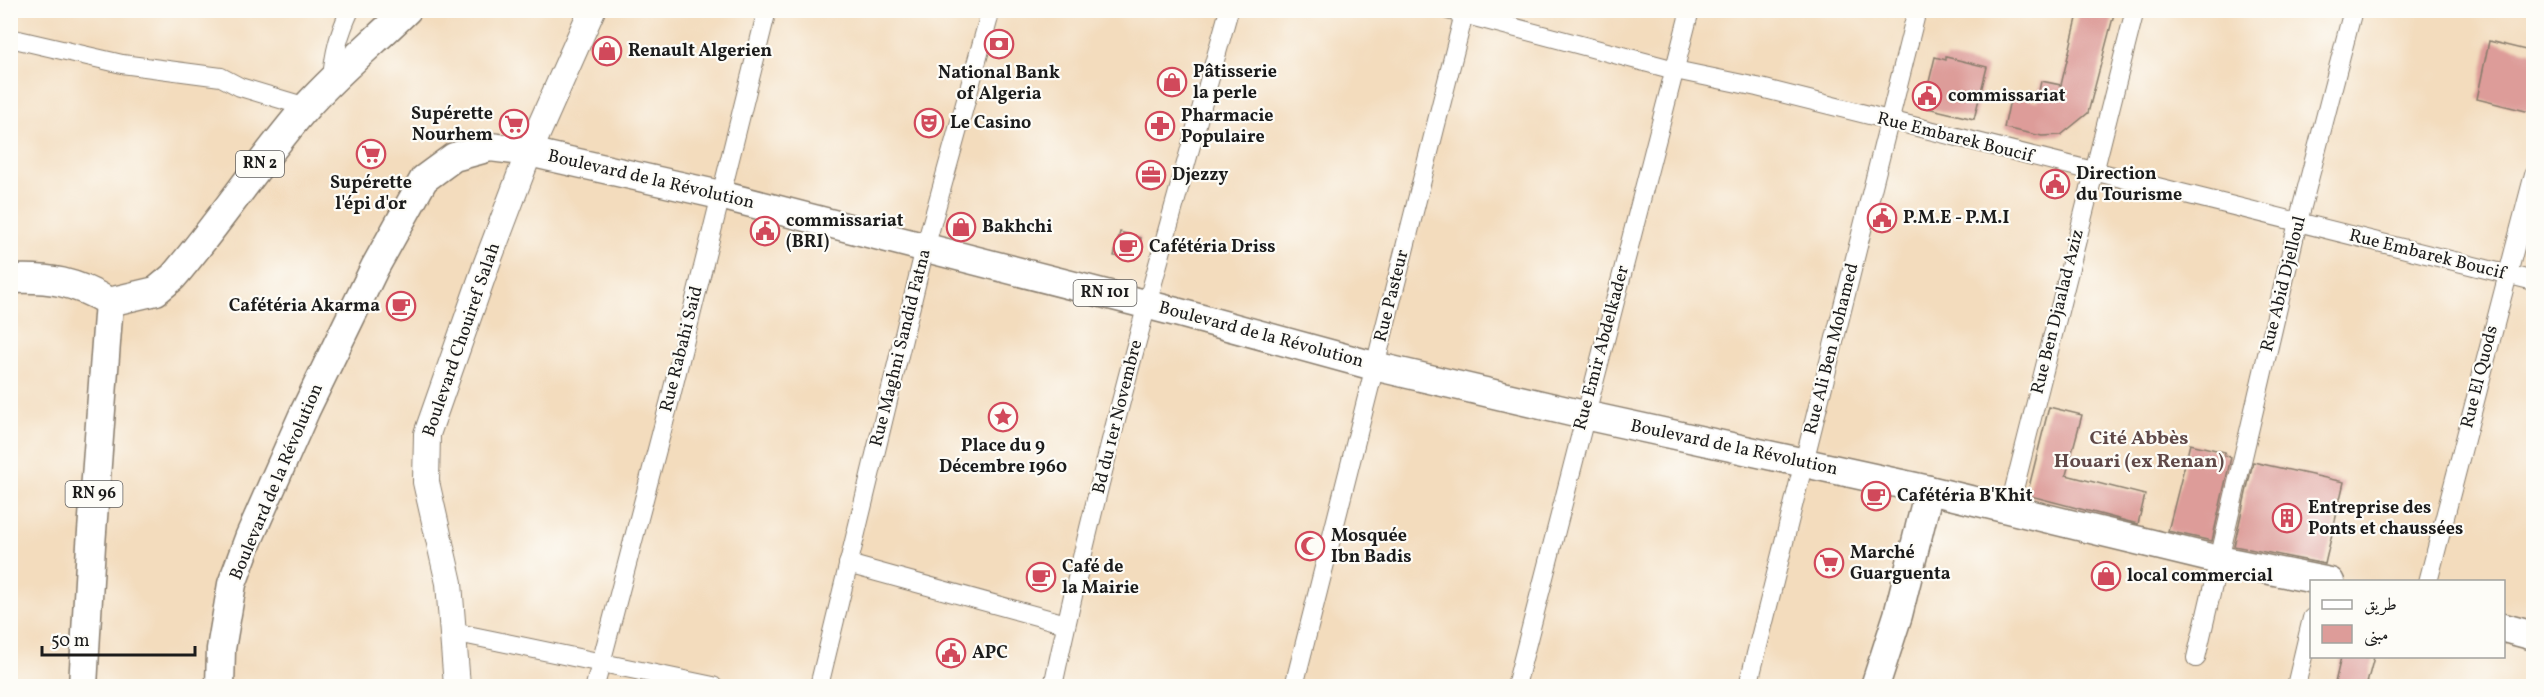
<svg xmlns="http://www.w3.org/2000/svg" width="2544" height="697" font-family="Vollkorn,Amiri,serif">
<rect width="100%" height="100%" fill="#fdfcf7"/>
<filter id="ink" filterUnits="userSpaceOnUse"><feTurbulence type="fractalNoise" baseFrequency=".0167" numOctaves="2"/><feDisplacementMap in="SourceGraphic" scale="12" xChannelSelector="R" yChannelSelector="G"/><feConvolveMatrix kernelMatrix="1 2 1 2 8 2 1 2 1" color-interpolation-filters="sRGB"/></filter>
<filter id="wash" filterUnits="userSpaceOnUse"><feTurbulence type="fractalNoise" baseFrequency=".008" numOctaves="4" result="noise"/><feDisplacementMap in="SourceGraphic" scale="24" xChannelSelector="R" yChannelSelector="G"/><feGaussianBlur stdDeviation="1.35" result="paint"/><feColorMatrix in="noise" values="0 0 0 0 0 0 0 0 0 0 0 0 0 0 0 0 0 1.4 0 .05"/><feComposite in="paint" operator="in"/></filter>
<g filter="url(#wash)">
<rect width="100%" height="100%" fill="#f3dcbd"/>
<g id="blocks">
<g fill="#dd9c99">
<polygon points="2079,10 2115,10 2088,113 2061,135 2042,136 2004,128 2011,95 2037,101 2041,81 2061,85"/>
<polygon points="2489,41 2534,52 2534,113 2477,99"/>
<polygon points="1935,57 1946,60 1946,57 1987,67 1974,119 1923,107"/>
<polygon points="1120,232 1141,238 1135,259 1114,256"/>
<polygon points="2049,407 2082,415 2066,475 2145,495 2138,524 2027,495"/>
<polygon points="2190,444 2225,452 2224,456 2231,457 2212,541 2168,531"/>
<polygon points="2253,462 2344,482 2325,564 2234,546"/>
<polygon points="1865,493 1888,498 1885,507 1862,502"/>
<polygon points="2341,657 2374,657 2366,687 2334,687"/>
</g>
</g>
</g>
<g filter="url(#ink)">
<use href="#blocks" fill-opacity="0" stroke="#887c6c" stroke-width="1.5"/>
<g fill="none" stroke-linecap="round" stroke-linejoin="round">
<g stroke="#887c6c" stroke-width="20">
<g id="minor">
<polyline points="1448,10 1675,70 1757,87 2534,281"/>
<polyline points="10,38 122,64 221,77 240,87 307,107"/>
<path d="M332,79C334,53 339,34 350,10"/>
<polyline points="2009,509 2135,10"/>
<polyline points="848,564 1066,624"/>
<polyline points="2428,582 2534,174"/>
<polyline points="453,632 713,686"/>
<polyline points="2196,658 2298,222 2353,10"/>
<polyline points="595,686 670,400 767,10"/>
<polyline points="819,686 925,248 991,10"/>
<path d="M1053,686C1101,459 1166,235 1229,10"/>
<polyline points="1294,686 1465,10"/>
<polyline points="1516,686 1690,10"/>
<polyline points="1748,686 1917,10"/>
<polyline points="2296,686 2312,618"/>
</g>
</g>
<g stroke="#887c6c" stroke-width="28">
<polyline id="secondary" points="457,686 449,583 426,482 427,434 487,263 529,152 592,10"/>
</g>
<g stroke="#887c6c" stroke-width="31">
<g id="primary">
<path d="M10,279C50,277 75,282 109,302"/>
<path d="M109,302L156,291L173,277C220,222 260,160 308,105C339,71 374,42 407,10"/>
<polyline points="2504,628 2534,636"/>
<polyline points="83,686 91,545 109,302"/>
<polyline points="220,686 221,649 232,584 249,538 305,411 375,267 424,179 454,157 490,147 529,152 720,195 1176,312 1374,366 1584,415 1929,490 2219,560 2330,582"/>
<polyline points="1875,686 1898,615 1929,490"/>
</g>
</g>
<use href="#minor" stroke="#fff" stroke-width="18"/>
<use href="#secondary" stroke="#fff" stroke-width="26"/>
<use href="#primary" stroke="#fff" stroke-width="28"/>
</g>
</g>
<defs>
<g id="bank-ring" transform="scale(1.5)"><circle r="9.5" fill="#fdfcf7" stroke="#d1495b" stroke-width="1.5"/><path d="M-6-4H6V4H-6ZM0-2.3a2.3 2.3 0 1 0 0 4.6a2.3 2.3 0 1 0 0-4.6Z" fill="#d1495b"/></g>
<g id="shop-ring" transform="scale(1.5)"><circle r="9.5" fill="#fdfcf7" stroke="#d1495b" stroke-width="1.5"/><path d="M-5-2.5h2.3a2.7 3.5 0 0 1 5.4 0H5L5.5 6h-11ZM-1.5-2.5h3a1.5 2.3 0 0 0-3 0Z" fill="#d1495b"/></g>
<g id="civic-ring" transform="scale(1.5)"><circle r="9.5" fill="#fdfcf7" stroke="#d1495b" stroke-width="1.5"/><path d="M-.6-6.5H3V-4.5H.6V-3L4-1V1h2V6H-6V1h2V-1L-.6-3ZM-1.2 2.5V6h2.4V2.5Z" fill="#d1495b"/></g>
<g id="theatre-ring" transform="scale(1.5)"><circle r="9.5" fill="#fdfcf7" stroke="#d1495b" stroke-width="1.5"/><path d="M-5-5.5Q0-4 5-5.5V0Q5 5 0 6Q-5 5-5 0ZM-3.3-2.5H-1v1.5H-3.3ZM1-2.5H3.3v1.5H1ZM-2.8 1Q0 5.5 2.8 1Z" fill="#d1495b"/></g>
<g id="supermarket-ring" transform="scale(1.5)"><circle r="9.5" fill="#fdfcf7" stroke="#d1495b" stroke-width="1.5"/><path d="M-6-5.5h2.5l.6 2H6L4.5 2H-2.5L-4.4-4H-6ZM-1.5 3.2a1.3 1.3 0 1 0 .1 0ZM3 3.2a1.3 1.3 0 1 0 .1 0Z" fill="#d1495b"/></g>
<g id="pharmacy-ring" transform="scale(1.5)"><circle r="9.5" fill="#fdfcf7" stroke="#d1495b" stroke-width="1.5"/><path d="M-2-6h4v4h4v4h-4v4h-4v-4h-4v-4h4Z" fill="#d1495b"/></g>
<g id="office-ring" transform="scale(1.5)"><circle r="9.5" fill="#fdfcf7" stroke="#d1495b" stroke-width="1.5"/><path d="M-6-3h4V-5.5h4V-3h4V5H-6ZM-1-4.5V-3h2v-1.5ZM-6 0V1H6V0Z" fill="#d1495b"/></g>
<g id="cafe-ring" transform="scale(1.5)"><circle r="9.5" fill="#fdfcf7" stroke="#d1495b" stroke-width="1.5"/><path d="M-5.5-4.5H6V0H3Q3 3.5 0 3.5H-2.5Q-5.5 3.5-5.5 0ZM3-3.2v2h1.7v-2ZM-6 4.5H4V6H-6Z" fill="#d1495b"/></g>
<g id="sight-ring" transform="scale(1.5)"><circle r="9.5" fill="#fdfcf7" stroke="#d1495b" stroke-width="1.5"/><path d="M0-6L1.8-2.2L6-1.7L2.9 1.2L3.7 5.4L0 3.3L-3.7 5.4L-2.9 1.2L-6-1.7L-1.8-2.2Z" fill="#d1495b"/></g>
<g id="building-ring" transform="scale(1.5)"><circle r="9.5" fill="#fdfcf7" stroke="#d1495b" stroke-width="1.5"/><path d="M-4-6H4V6H1V3H-1V6H-4ZM-2.5-4.3h1.7v1.8h-1.7ZM.8-4.3h1.7v1.8H.8ZM-2.5-1h1.7V.8h-1.7ZM.8-1h1.7V.8H.8Z" fill="#d1495b"/></g>
<g id="mosque-ring" transform="scale(1.5)"><circle r="9.5" fill="#fdfcf7" stroke="#d1495b" stroke-width="1.5"/><path d="M3.5-4.9A6 6 0 1 0 3.5 4.9A5 5 0 1 1 3.5-4.9Z" fill="#d1495b"/></g>
</defs>
<g fill-rule="evenodd">
<use href="#bank-ring" x="999" y="44"/>
<use href="#shop-ring" x="607" y="51"/>
<use href="#shop-ring" x="1172" y="82"/>
<use href="#civic-ring" x="1927" y="96"/>
<use href="#theatre-ring" x="929" y="123"/>
<use href="#supermarket-ring" x="514" y="124"/>
<use href="#pharmacy-ring" x="1160" y="126"/>
<use href="#supermarket-ring" x="371" y="154"/>
<use href="#office-ring" x="1151" y="175"/>
<use href="#civic-ring" x="2055" y="184"/>
<use href="#civic-ring" x="1882" y="218"/>
<use href="#shop-ring" x="961" y="227"/>
<use href="#civic-ring" x="765" y="231"/>
<use href="#cafe-ring" x="1128" y="247"/>
<use href="#cafe-ring" x="401" y="306"/>
<use href="#sight-ring" x="1003" y="417"/>
<use href="#cafe-ring" x="1876" y="496"/>
<use href="#building-ring" x="2287" y="518"/>
<use href="#mosque-ring" x="1310" y="546"/>
<use href="#supermarket-ring" x="1829" y="563"/>
<use href="#shop-ring" x="2106" y="576"/>
<use href="#cafe-ring" x="1041" y="577"/>
<use href="#civic-ring" x="951" y="653"/>
</g>
<g text-anchor="middle" dominant-baseline="central" stroke-width="4.5" stroke-linejoin="round" paint-order="stroke">
<g fill="#fdfcf7" stroke="#605f5e" stroke-width="1.5">
<rect x="236" y="151" width="48" height="26" rx="4.5"/>
<rect x="1073.5" y="280" width="63" height="26" rx="4.5"/>
<rect x="65.5" y="481" width="57" height="26" rx="4.5"/>
</g>
<g font-size="16" font-weight="bold" fill="#1c1c1c">
<text x="260" y="164">RN 2</text>
<text x="1105" y="293">RN 101</text>
<text x="94" y="494">RN 96</text>
</g>
<g font-size="18" font-weight="bold" fill="#1c1c1c" stroke="#fdfcf7" text-anchor="start">
<text x="628" y="51">Renault Algerien</text>
<text x="1193" y="72">Pâtisserie<tspan x="1193" dy="21">la perle</tspan></text>
<text x="999" y="73" text-anchor="middle">National Bank<tspan x="999" dy="21">of Algeria</tspan></text>
<text x="1948" y="96">commissariat</text>
<text x="493" y="114" text-anchor="end">Supérette<tspan x="493" dy="21">Nourhem</tspan></text>
<text x="1181" y="116">Pharmacie<tspan x="1181" dy="21">Populaire</tspan></text>
<text x="950" y="123">Le Casino</text>
<text x="2076" y="174">Direction<tspan x="2076" dy="21">du Tourisme</tspan></text>
<text x="1172" y="175">Djezzy</text>
<text x="371" y="183" text-anchor="middle">Supérette<tspan x="371" dy="21">l'épi d'or</tspan></text>
<text x="1903" y="218">P.M.E - P.M.I</text>
<text x="786" y="221">commissariat<tspan x="786" dy="21">(BRI)</tspan></text>
<text x="982" y="227">Bakhchi</text>
<text x="1149" y="247">Cafétéria Driss</text>
<text x="380" y="306" text-anchor="end">Cafétéria Akarma</text>
<text x="1003" y="446" text-anchor="middle">Place du 9<tspan x="1003" dy="21">Décembre 1960</tspan></text>
<text x="1897" y="496">Cafétéria B'Khit</text>
<text x="2308" y="508">Entreprise des<tspan x="2308" dy="21">Ponts et chaussées</tspan></text>
<text x="1331" y="536">Mosquée<tspan x="1331" dy="21">Ibn Badis</tspan></text>
<text x="1850" y="553">Marché<tspan x="1850" dy="21">Guarguenta</tspan></text>
<text x="1062" y="567">Café de<tspan x="1062" dy="21">la Mairie</tspan></text>
<text x="2127" y="576">local commercial</text>
<text x="972" y="653">APC</text>
</g>
<g font-size="18" fill="#1c1c1c" stroke="#fdfcf7">
<text transform="translate(1955 138) rotate(14)">Rue Embarek Boucif</text>
<text transform="translate(651 180) rotate(13)">Boulevard de la Révolution</text>
<text transform="translate(2427 255) rotate(14)">Rue Embarek Boucif</text>
<text transform="translate(2284 284) rotate(-76)">Rue Abid Djelloul</text>
<text transform="translate(1392 296) rotate(-76)">Rue Pasteur</text>
<text transform="translate(2058 312) rotate(-76)">Rue Ben Djaalad Aziz</text>
<text transform="translate(1261 335) rotate(15)">Boulevard de la Révolution</text>
<text transform="translate(462 340) rotate(-71)">Boulevard Chouiref Salah</text>
<text transform="translate(901 348) rotate(-76)">Rue Maghni Sandid Fatna</text>
<text transform="translate(1602 348) rotate(-75)">Rue Emir Abdelkader</text>
<text transform="translate(682 349) rotate(-76)">Rue Rabahi Said</text>
<text transform="translate(1832 349) rotate(-76)">Rue Ali Ben Mohamed</text>
<text transform="translate(2480 377) rotate(-76)">Rue El Quods</text>
<text transform="translate(1118 417) rotate(-76)">Bd du 1er Novembre</text>
<text transform="translate(1734 448) rotate(12)">Boulevard de la Révolution</text>
<text transform="translate(277 482) rotate(-67)">Boulevard de la Révolution</text>
</g>
<g font-size="20" font-weight="bold" fill="#604948" stroke="#fdfcf7">
<text x="2139" y="439">Cité Abbès<tspan x="2139" dy="23">Houari (ex Renan)</tspan></text>
</g>
</g>
<rect width="2544" height="697" fill="none" stroke="#fdfcf7" stroke-width="36"/>
<rect x="2310" y="580" width="195" height="78" fill="#fdfcf7" stroke="#a3a29f" stroke-width="1.5"/>
<rect x="2322" y="600" width="30" height="9" fill="#ffffff" stroke="#a3a29f" stroke-width="1.5"/>
<text x="2364" y="610" font-size="18" fill="#1c1c1c">طريق</text>
<rect x="2322" y="625" width="30" height="18" fill="#dd9c99" stroke="#a3a29f" stroke-width="1.5"/>
<text x="2364" y="640" font-size="18" fill="#1c1c1c">مبنى</text>
<path d="M42 646v9h153v-9" fill="none" stroke="#1c1c1c" stroke-width="3"/>
<text x="51" y="646" font-size="18" fill="#1c1c1c" stroke="#fdfcf7" stroke-width="4.5" paint-order="stroke">50 m</text>
</svg>
